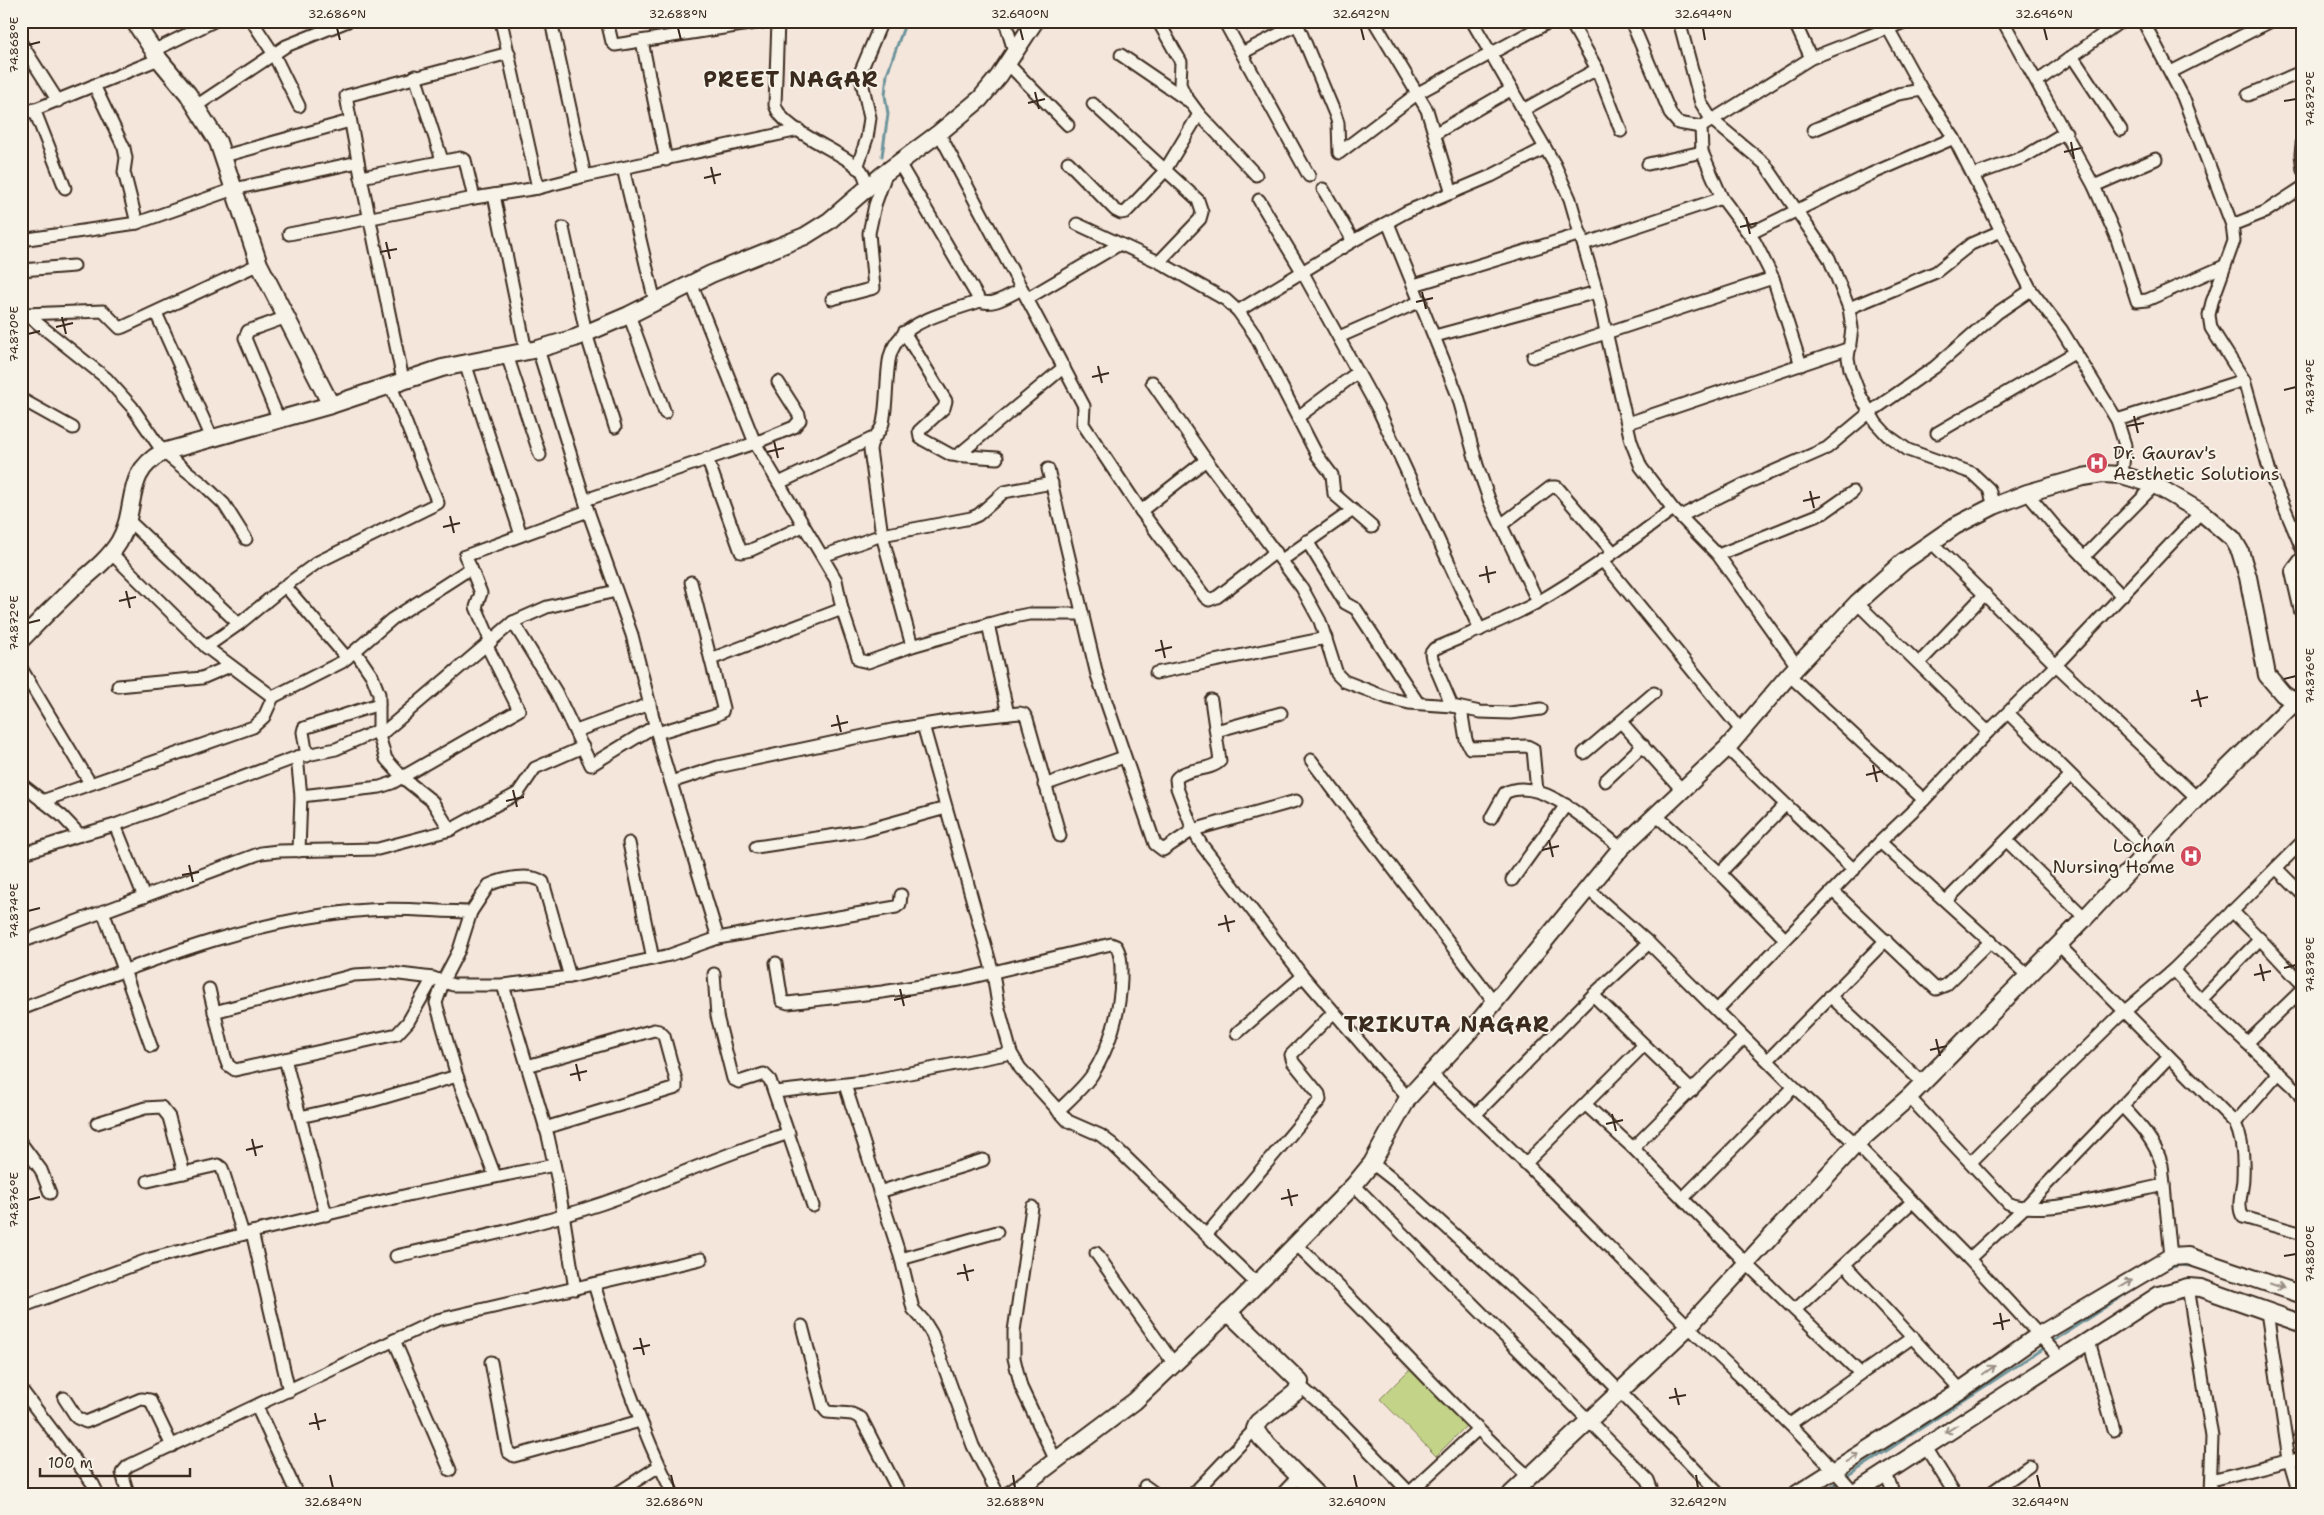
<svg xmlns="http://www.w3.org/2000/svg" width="2324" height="1515" font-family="'Shantell Sans',sans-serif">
<rect width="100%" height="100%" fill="#f5e6dc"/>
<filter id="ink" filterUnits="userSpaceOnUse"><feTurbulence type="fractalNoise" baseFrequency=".02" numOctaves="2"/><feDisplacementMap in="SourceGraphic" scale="10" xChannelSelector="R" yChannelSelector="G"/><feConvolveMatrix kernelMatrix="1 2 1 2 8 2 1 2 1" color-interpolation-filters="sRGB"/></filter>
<g filter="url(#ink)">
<polygon fill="#c3d489" stroke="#7f7f54" points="1413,1366 1469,1423 1436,1456 1380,1399"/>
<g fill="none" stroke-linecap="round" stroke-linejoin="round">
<g stroke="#6e959b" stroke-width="3">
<polyline points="882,156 888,114 885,95 887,74 906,21"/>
<polyline points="2165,1269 2180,1265 2199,1267"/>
<polyline points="2050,1343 2139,1285"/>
<polyline points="1845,1478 2045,1347"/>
<polyline points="1822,1494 1840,1481"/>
</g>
<g stroke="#3b2a1e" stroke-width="15">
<g id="street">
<polyline points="252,21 273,53 299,106"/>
<polyline points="501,21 538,188"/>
<polyline points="551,21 585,176"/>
<polyline points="607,21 612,42 615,45 768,21"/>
<path d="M778,21L775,105C783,132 841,150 861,170C865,175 866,182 868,188"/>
<polyline points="1005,21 1014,51"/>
<polyline points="1158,21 1181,62 1180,84 1185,95 1199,114 1256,175"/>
<polyline points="1224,21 1309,176"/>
<polyline points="1296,21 1335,114 1338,123 1339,153 1418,93 1551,21"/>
<polyline points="1374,21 1427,110 1452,193"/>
<polyline points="1472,21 1555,165 1570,199 1597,292 1631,441 1641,467 1673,509 1718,555 1797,666"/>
<polyline points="1570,21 1597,69 1621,131"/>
<polyline points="1631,21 1671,115 1678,123 1701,127"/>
<polyline points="1679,21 1701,103 1711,119 1765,164 1829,258 1849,308 1852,328 1848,358 1850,369 1860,395 1876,423 1887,435 1908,450 1972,473 1989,489 1994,506"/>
<polyline points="1794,21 1811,58"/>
<polyline points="1884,21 1922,90 1954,138 2031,290 2061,329 2117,420 2125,445 2122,475"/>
<polyline points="2003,21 2094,186 2117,239 2137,301 2147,300 2224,266"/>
<polyline points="2143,21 2183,97 2232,225 2234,241 2212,302 2209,315 2211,328 2244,380 2271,476 2303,551"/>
<polyline points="642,41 666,160"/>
<polyline points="21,43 58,101"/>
<polyline points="153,51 214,21"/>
<polyline points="1242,53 1298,24"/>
<polyline points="1121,55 1187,100"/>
<polyline points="2072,56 2121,130"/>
<polyline points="1007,63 1068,125"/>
<polyline points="2171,72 2271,21"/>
<polyline points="415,76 442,160"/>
<polyline points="2038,81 2121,21"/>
<polyline points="94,85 124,148 126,158 124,172 137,223"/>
<polyline points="2248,95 2303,71"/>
<polyline points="1093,104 1198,200 1202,212 1200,219 1159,262"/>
<polyline points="196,106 286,46 348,21"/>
<polyline points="34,109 65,188"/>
<polyline points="1523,110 1597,69"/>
<polyline points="21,115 159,59"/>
<polyline points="1813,130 1898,94 1922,90"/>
<polyline points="939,133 1084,406 1083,424 1141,511 1205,597 1209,600 1217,597 1276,552"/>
<polyline points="1436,133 1512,89"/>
<polyline points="2303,136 2301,154 2303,170"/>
<polyline points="224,156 350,121"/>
<polyline points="1068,162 1115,210 1121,213 1126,212 1164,172 1199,114"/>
<path d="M899,163L980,301C993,307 1009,295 1022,289"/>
<polyline points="1648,164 1702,152"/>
<polyline points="623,168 655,302"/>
<polyline points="857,168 867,138 870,118 860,73 882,21"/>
<polyline points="1974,175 2024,157 2066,132"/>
<polyline points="361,177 460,158 465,160 474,198"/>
<polyline points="2094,186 2156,159"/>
<polyline points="1323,189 1353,241"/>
<polyline points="494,195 526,351"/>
<polyline points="1259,200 1303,273 1378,409 1480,630"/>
<polyline points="1388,223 1458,396 1477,465 1490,502 1538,602"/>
<polyline points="1077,224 1159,262 1226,300 1238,311 1255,335 1317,455 1332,475 1334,494 1372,527"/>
<polyline points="2232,225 2265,212 2303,187"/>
<polyline points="563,228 586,333 615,427"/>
<polyline points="289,234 474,198 538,188 585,176 799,130"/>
<polyline points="1749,234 1871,174 1954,138"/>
<polyline points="21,240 137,223 234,189 358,162"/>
<polyline points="1584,244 1722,198"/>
<polyline points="21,270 74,266"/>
<polyline points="691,283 755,443 836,580 842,609 859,660 868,662 912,646 1014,617 1029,614 1083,614"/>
<polyline points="1414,285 1581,234"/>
<polyline points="1028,298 1120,244"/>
<polyline points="832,299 874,288 869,233 875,205 886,174"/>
<polyline points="1849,308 1936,272 1971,244 2001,231"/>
<polyline points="1238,311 1353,241 1406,212 1491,176 1545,148"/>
<polyline points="156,313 212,438"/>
<polyline points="25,314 103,311 120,328 123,327 259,264"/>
<polyline points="26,314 106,378 132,407 163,452 203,484 224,504 246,539"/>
<polyline points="629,315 665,413"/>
<polyline points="904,332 946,401 944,408 919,431 920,438 951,455 997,458"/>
<polyline points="1435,336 1597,292"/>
<polyline points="1339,337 1421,301"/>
<polyline points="538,349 588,511 632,635 663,756 718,938"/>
<polyline points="507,355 540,455"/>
<polyline points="1533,357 1773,278"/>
<polyline points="465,363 521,535"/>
<polyline points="1801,365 1773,278 1755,242 1722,198 1702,152 1701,127 1811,58 1907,21"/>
<polyline points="403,380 361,177 346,96 509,53"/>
<polyline points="1152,382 1206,460 1302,588 1320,621 1337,674 1344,681 1388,698 1409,703 1452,706 1480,712 1510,713 1541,709"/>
<polyline points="21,399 73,428"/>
<polyline points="1298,417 1358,372"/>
<polyline points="279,420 245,338 248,331 284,318"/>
<polyline points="2117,420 2244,380"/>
<polyline points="1628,423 1850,348"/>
<polyline points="1937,433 2076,352"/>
<polyline points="957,456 1064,367"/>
<polyline points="707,458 741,552 751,550 803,526"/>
<polyline points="1048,469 1097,675 1155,844 1163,850 1193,830 1296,801"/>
<polyline points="779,483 871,439"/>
<polyline points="2027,493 2058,530 2122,596"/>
<polyline points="585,500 755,443 794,427 800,420 799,415 778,382"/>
<polyline points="1141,511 1206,460"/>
<polyline points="1681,516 1745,484 1827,448 1869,413 1935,367 1997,313 2031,290"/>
<polyline points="128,520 239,624"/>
<polyline points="1501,525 1551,487 1557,487 1613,552"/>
<polyline points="1307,541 1345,603 1356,609 1418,703"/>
<polyline points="1931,542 2056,665 2197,798"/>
<polyline points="111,553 206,647 273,697"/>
<polyline points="1718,555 1823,513 1853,492"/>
<polyline points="823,556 882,535 971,518 978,515 1004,492 1052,483"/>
<polyline points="2084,557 2155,485"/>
<polyline points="1282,560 1353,510"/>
<polyline points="1602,560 1741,730"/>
<polyline points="471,568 481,593 476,607 491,642"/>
<polyline points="285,586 347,658"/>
<polyline points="1857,603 1988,732"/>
<polyline points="513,622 556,692 591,765 655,726"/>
<polyline points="988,624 1008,714"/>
<path d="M912,646L882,535L870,450C871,436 880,435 883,423C887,403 886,382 889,361C895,321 947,313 980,301"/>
<polyline points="206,647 239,624 285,586 318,562 438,503 391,386"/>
<polyline points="355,651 372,676 379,694 379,736 386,759 403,778 432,801 450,830 518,793 535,768 583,747"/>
<polyline points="711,659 842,609"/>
<polyline points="1919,663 1985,594"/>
<polyline points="21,668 90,783"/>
<polyline points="1156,673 1326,638"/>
<polyline points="1789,675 1924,800"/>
<polyline points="118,686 202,678 230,666"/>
<path d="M1211,700L1220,761C1209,772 1186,767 1176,779L1177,788L1193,830L1201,844L1303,976L1408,1098"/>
<path d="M1452,706L1432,659L1431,653L1434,649C1469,634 1505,620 1538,602C1585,575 1630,542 1673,509"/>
<polyline points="1461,709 1466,740 1470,748 1527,746 1533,749 1537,791"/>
<polyline points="2008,713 2147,850"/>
<polyline points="1621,722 1683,791"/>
<polyline points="923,725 993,973 998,1005 1011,1053 1020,1068 1068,1121 1100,1135 1112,1144 1256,1283"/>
<polyline points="576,731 650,704"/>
<polyline points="1216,731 1281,713"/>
<polyline points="657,733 714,716 722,712 723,708 691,582"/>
<polyline points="379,736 513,622 547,607 616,591"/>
<polyline points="1727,748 1854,870"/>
<polyline points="1584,753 1654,693"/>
<polyline points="307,756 303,732 304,728 379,704"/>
<polyline points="297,757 301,796 299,851"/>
<polyline points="1311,760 1495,1003"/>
<polyline points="1605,781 1643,745"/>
<polyline points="671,782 718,767 892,730 954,720 1019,713 1024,714 1027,719 1060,836"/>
<polyline points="21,784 62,816 80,835 115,825 297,757 336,749 379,730"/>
<polyline points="1044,785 1124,757"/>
<polyline points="301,796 380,787 392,783 519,710 487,646"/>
<polyline points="42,801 253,727 264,717 273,697 342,662 392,619 471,568 465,556 588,511"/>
<polyline points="1657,816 1720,873 1785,939"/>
<path d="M1491,818L1505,793C1541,774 1595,828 1621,848"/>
<polyline points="115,825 144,897"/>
<polyline points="2007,841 2085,918"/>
<polyline points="2303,841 2276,868 2303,895"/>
<polyline points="1880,842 2027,975"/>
<polyline points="629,843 653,959"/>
<polyline points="756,847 863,831 946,808"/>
<polyline points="21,854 80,835"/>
<polyline points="1720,873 1785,805"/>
<polyline points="1512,880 1566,805"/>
<polyline points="1588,889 1649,943 1794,1087 1856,1144 1969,1259 2062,1360"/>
<polyline points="1833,891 1936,989 1946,985 1991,941"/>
<polyline points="1947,900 2070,776"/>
<polyline points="103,911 151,1046"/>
<polyline points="2232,911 2260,939"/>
<polyline points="21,942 261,853 278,851 378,849 450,830"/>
<path d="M2058,944L2235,1123C2243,1140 2244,1159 2243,1178C2243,1190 2236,1206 2243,1217L2303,1234"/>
<path d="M776,963L782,1001L788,1003L882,992L960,980L1111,944L1116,946C1122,955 1121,968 1121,979C1120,1012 1110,1047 1092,1075C1083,1088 1069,1100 1058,1111"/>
<polyline points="2173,970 2201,1000 2295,1088 2303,1100"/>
<polyline points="714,974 717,1016 733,1079 739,1082 764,1074 770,1080 813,1206"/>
<polyline points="503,985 548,1136 558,1182 575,1289"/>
<polyline points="209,989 225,1057 228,1065 235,1070 397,1034 408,1022 433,978"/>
<polyline points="1593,995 1692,1091"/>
<polyline points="1830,996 1922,1082"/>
<polyline points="2201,1000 2260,939 2303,985"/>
<path d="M21,1009C132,968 249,918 368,910C402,907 437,912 471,912"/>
<polyline points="1717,1010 1880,842 1924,800 1988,732 2056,665 2201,512"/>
<polyline points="214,1012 354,975 391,973 433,978 453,985 503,985 570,977 670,955 718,938 896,907 900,904 901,895"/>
<polyline points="1237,1033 1303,976"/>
<polyline points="2247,1043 2303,989"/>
<polyline points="285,1059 326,1215"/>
<polyline points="1768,1060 1886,940"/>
<polyline points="527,1066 654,1030 659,1031 664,1036 676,1080 676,1088 545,1128"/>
<path d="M1430,1073C1517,1151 1598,1237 1681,1319C1739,1377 1801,1431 1854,1493"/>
<polyline points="845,1085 901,1259 913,1309 924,1321 932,1334 973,1446 998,1494"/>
<polyline points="775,1092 864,1082 1011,1053"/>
<path d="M1909,1097L2008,1203C2038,1218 2129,1192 2164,1185"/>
<polyline points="1586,1105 1633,1148 1746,1263 1860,1373"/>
<path d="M2123,1107C2140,1125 2155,1141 2162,1165L2171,1257"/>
<polyline points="1476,1114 1593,995 1649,943"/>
<polyline points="300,1117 372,1101 457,1076"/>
<polyline points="97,1123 145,1108 161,1107 169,1117 184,1173"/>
<polyline points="2235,1123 2278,1074"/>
<polyline points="21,1143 41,1170 50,1193"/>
<polyline points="1633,1148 1744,1038"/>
<polyline points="1971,1162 2034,1099 2118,1017 2173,970 2276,868"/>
<polyline points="1372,1163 1400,1185 1566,1336 1719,1494"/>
<polyline points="1525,1164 1644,1045"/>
<path d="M495,1176L457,1076L436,1003L445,977L459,950L471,912L489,885C502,879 530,872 543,882L570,977"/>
<polyline points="148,1181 218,1165 222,1168 243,1234"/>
<polyline points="1354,1185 1648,1480 1651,1488 1649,1494"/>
<polyline points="879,1192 983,1160"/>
<polyline points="1683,1198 1794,1087"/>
<polyline points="1032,1207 1014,1331 1014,1358 1021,1387 1056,1461"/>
<polyline points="1207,1234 1320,1100 1319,1094 1293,1062 1291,1055 1333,1013"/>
<path d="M1295,1243C1375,1320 1447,1403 1529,1477"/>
<polyline points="1096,1253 1174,1364"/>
<path d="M396,1256C473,1239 551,1223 626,1195C680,1174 733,1151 789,1133"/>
<polyline points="901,1259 997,1232"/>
<polyline points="1969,1259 2024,1208 2169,1057"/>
<polyline points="1845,1265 1961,1390"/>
<path d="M594,1284C616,1356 640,1427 673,1494"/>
<polyline points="2188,1287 2212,1437 2210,1494"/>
<polyline points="21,1307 150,1259 252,1232"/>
<polyline points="1795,1310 1912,1202"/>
<polyline points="2267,1312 2289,1460 2299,1494"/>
<polyline points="802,1326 823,1407 827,1412 852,1414 861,1418 900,1494"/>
<polyline points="394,1340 450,1470"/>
<polyline points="2089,1341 2114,1430"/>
<polyline points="491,1362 508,1452 514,1456 640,1421"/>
<polyline points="1300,1386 1338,1419 1409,1492"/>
<polyline points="21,1389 93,1484 96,1490 92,1494"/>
<polyline points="289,1391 252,1232 412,1194 554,1165"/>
<polyline points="64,1398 77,1418 86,1422 141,1399 150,1400 172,1446"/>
<polyline points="257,1407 297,1494"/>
<polyline points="1790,1424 1913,1337"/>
<polyline points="1925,1446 1955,1494"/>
<polyline points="1886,1474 1894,1494"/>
<polyline points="2211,1480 2303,1457"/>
<polyline points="1026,1481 1035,1494"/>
<polyline points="1145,1486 1156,1494"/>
<polyline points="128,1494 122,1473 128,1466 437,1320 701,1259"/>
<polyline points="616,1494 659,1466"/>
<polyline points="1193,1494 1255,1429"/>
<polyline points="1282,1494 1298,1477"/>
<polyline points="1408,1494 1477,1430"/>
<polyline points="1989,1494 2029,1466"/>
</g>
</g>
<g stroke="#3b2a1e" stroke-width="20">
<g id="secondary">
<polyline points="134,21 159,59 188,94 218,142 259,264 331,405"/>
<polyline points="2303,560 2294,572 2303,611"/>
<path d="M21,640C38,622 55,605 73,588C89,574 108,560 119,542C139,507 122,474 163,452L331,405L442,368L538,349L575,338L629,315L711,274L805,236L829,221L881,176L939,133L980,99L999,76L1035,21"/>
<polyline points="1228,1312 1300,1382 1296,1392 1258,1422 1255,1429 1261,1438 1316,1494"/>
<polyline points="1011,1494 1135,1401 1239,1302 1354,1185 1372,1163 1408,1098 1479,1021 1621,848 1727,748 1789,675 1857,603 1903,562 1955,526 1994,506 2027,493 2083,477 2102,474 2122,475 2155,485 2201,512 2233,539 2240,551 2248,577 2267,675 2283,694 2303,708"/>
<polyline points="1511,1494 1688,1327 1856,1144 1909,1097 2085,918 2197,798 2301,696"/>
<polyline points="1797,1494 1961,1390 2039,1335 2171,1257 2188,1256 2303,1295"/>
<polyline points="1853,1494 2159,1295 2188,1287 2201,1288 2303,1324"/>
</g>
</g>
<use href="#street" stroke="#f7f3e8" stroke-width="11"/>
<use href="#secondary" stroke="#f7f3e8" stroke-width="16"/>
</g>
<defs><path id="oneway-shaft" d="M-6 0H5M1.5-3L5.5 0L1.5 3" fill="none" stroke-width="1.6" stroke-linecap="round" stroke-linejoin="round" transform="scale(1.25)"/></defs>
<g stroke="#998e83">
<use href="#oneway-shaft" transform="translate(2126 1283) rotate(-31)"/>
<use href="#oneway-shaft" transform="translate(2277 1286) rotate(19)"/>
<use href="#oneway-shaft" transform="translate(1989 1370) rotate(-35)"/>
<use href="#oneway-shaft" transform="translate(1951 1429) rotate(148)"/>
<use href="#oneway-shaft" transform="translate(1853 1458) rotate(-32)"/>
</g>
</g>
<path fill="none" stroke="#3b2a1e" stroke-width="2" d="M337,28L340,40M678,28L681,40M1020,28L1023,40M1361,28L1364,40M1703,28L1705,40M2044,28L2047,40M28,45L40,42M1035,92L1039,109M2284,101L2296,99M1028,103L1045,99M2071,142L2074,159M2064,152L2081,148M711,167L715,184M704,178L721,174M1746,217L1750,234M1740,227L1757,223M386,242L390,259M380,252L397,249M1422,292L1426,309M1416,302L1433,298M62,317L66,334M56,327L73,323M28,334L40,331M1098,366L1102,383M1092,377L1109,373M2284,390L2296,387M2134,416L2138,433M2127,426L2144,423M774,441L778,458M767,452L784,448M1810,491L1814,508M1803,501L1820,497M450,516L454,533M443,527L460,523M1486,566L1489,583M1479,576L1496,572M126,591L130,608M119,601L136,597M28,623L40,620M1161,640L1165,658M1155,651L1172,647M2284,679L2296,676M2197,690L2201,707M2191,701L2208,697M837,715L841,732M831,726L848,722M1873,765L1877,782M1866,775L1883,771M513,790L517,807M506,801L524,797M1549,840L1553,857M1542,850L1559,846M189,865L193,882M182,875L199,872M28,911L40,908M1225,915L1229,932M1218,925L1235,921M2260,964L2264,981M2284,968L2296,965M2254,975L2271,971M900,989L904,1006M894,1000L911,996M1936,1039L1940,1056M1930,1050L1947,1046M576,1064L580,1081M570,1075L587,1071M1612,1114L1616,1131M1606,1124L1623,1120M252,1139L256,1156M246,1150L263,1146M1288,1189L1292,1206M1281,1199L1298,1195M28,1200L40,1197M2284,1256L2296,1254M964,1264L968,1281M957,1274L974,1270M2000,1313L2003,1330M1993,1324L2010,1320M640,1338L644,1355M633,1349L650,1345M1675,1388L1679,1405M1669,1398L1686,1395M315,1413L319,1430M309,1424L326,1420M330,1475L333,1488M671,1475L674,1488M1013,1475L1015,1488M1354,1475L1357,1488M1696,1475L1698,1488M2037,1475L2040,1488"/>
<defs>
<g id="hospital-disc" transform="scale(1.125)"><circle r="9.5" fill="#d1495b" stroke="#f7f3e8"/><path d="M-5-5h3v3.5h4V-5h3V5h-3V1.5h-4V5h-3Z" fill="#fff"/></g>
</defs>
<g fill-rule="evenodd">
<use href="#hospital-disc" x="2097" y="463"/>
<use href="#hospital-disc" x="2191" y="856"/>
</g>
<g text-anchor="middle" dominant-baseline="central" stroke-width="4" stroke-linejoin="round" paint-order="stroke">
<g font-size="18" fill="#3b2a1e" stroke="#f7f3e8" text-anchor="start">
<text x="2113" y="453">Dr. Gaurav's<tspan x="2113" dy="21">Aesthetic Solutions</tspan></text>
<text x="2175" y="846" text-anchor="end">Lochan<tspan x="2175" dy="21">Nursing Home</tspan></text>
</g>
<g font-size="22" font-weight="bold" letter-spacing="1" fill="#3b2a1e" stroke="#f7f3e8">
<text x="791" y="79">PREET NAGAR</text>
<text x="1447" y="1024">TRIKUTA NAGAR</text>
</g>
</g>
<rect width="2324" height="1515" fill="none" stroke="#f7f3e8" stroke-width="55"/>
<path d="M40 1468v8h150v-8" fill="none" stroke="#3b2a1e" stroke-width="2.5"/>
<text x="48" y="1468" font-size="15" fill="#3b2a1e" stroke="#f7f3e8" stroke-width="4" paint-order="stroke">100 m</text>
<rect x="28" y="28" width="2268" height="1460" fill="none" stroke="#3b2a1e" stroke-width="2"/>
<g font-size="12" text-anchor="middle" fill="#3b2a1e">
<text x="337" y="18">32.686°N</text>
<text x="678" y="18">32.688°N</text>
<text x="1020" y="18">32.690°N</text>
<text x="1361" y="18">32.692°N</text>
<text x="1703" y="18">32.694°N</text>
<text x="2044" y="18">32.696°N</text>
<text transform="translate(14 45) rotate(-90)" y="4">74.868°E</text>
<text transform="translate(2310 99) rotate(-90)" y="4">74.872°E</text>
<text transform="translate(14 334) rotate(-90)" y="4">74.870°E</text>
<text transform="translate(2310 387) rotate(-90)" y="4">74.874°E</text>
<text transform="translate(14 623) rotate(-90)" y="4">74.872°E</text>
<text transform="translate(2310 676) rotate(-90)" y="4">74.876°E</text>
<text transform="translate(14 911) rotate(-90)" y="4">74.874°E</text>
<text transform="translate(2310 965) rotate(-90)" y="4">74.878°E</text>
<text transform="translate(14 1200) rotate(-90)" y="4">74.876°E</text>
<text transform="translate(2310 1254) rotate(-90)" y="4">74.880°E</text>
<text x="333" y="1506">32.684°N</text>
<text x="674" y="1506">32.686°N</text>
<text x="1015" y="1506">32.688°N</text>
<text x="1357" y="1506">32.690°N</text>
<text x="1698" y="1506">32.692°N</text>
<text x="2040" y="1506">32.694°N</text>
</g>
</svg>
